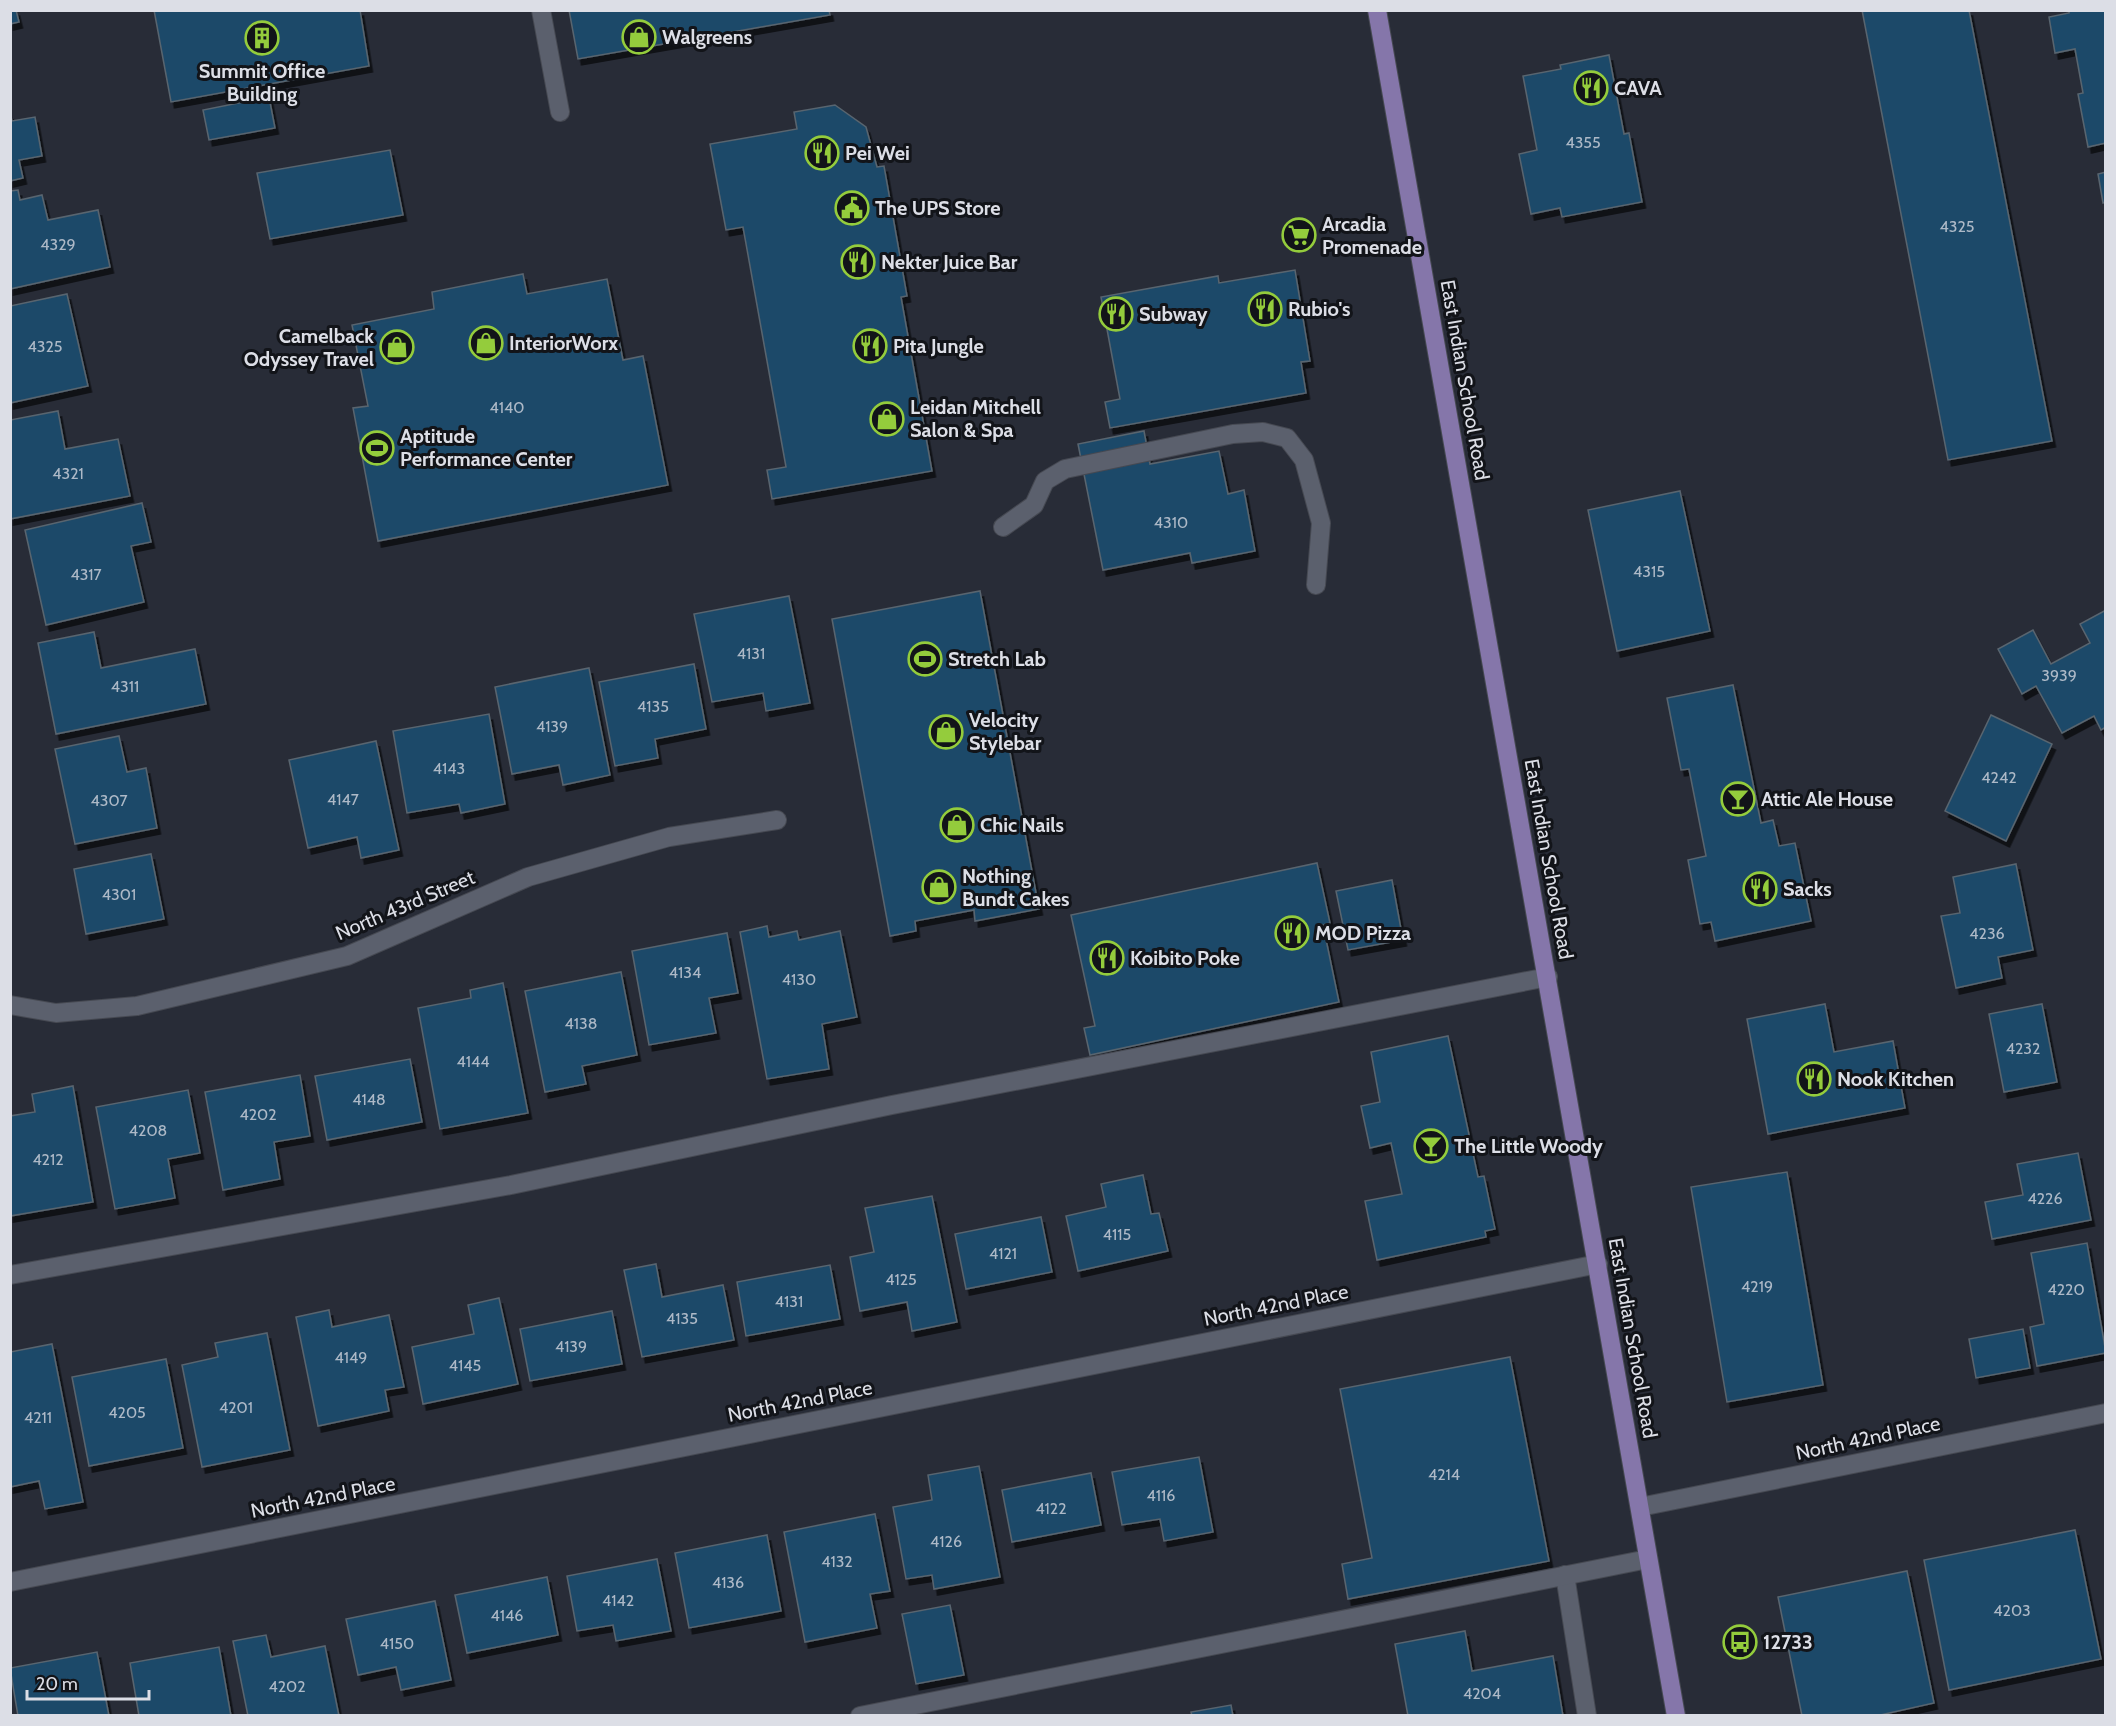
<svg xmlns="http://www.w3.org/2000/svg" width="2116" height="1726" font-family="Cabin,sans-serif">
<defs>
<filter id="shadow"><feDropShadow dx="3.5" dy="6" stdDeviation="0" flood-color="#0009"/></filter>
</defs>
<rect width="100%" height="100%" fill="#282c37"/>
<g fill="#1f4a69" stroke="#59656f" stroke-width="1.5" filter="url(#shadow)">
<polygon points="10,10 16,10 19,22 10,24"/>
<polygon points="154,10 360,10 369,66 171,102"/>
<polygon points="569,10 829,10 830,15 578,59"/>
<polygon points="1862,10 1969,10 2052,441 1948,460"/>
<polygon points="2069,10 2106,10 2106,143 2088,147 2078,94 2083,93 2075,49 2055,53 2049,17 2069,13"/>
<polygon points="1609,55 1624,134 1629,133 1642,202 1562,217 1560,208 1531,214 1519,154 1537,150 1523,76 1561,69 1560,65"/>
<polygon points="269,97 275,128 209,140 203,110"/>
<polygon points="835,105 866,127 877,167 884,166 907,296 901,297 932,471 772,499 767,470 786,467 743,227 726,230 710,144 797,129 794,112"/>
<polygon points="10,113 12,121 35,117 42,156 19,160 23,178 10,181"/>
<polygon points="390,150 403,215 270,239 257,173"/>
<polygon points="2106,172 2106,202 2103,203 2098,174"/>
<polygon points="18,190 20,200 42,195 48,220 98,210 110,267 10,289 10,191"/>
<polygon points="1295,270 1310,361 1301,362 1306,393 1110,428 1105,402 1120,399 1101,297 1218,276 1219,283"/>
<polygon points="523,274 527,294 607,279 623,360 643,356 668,485 378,541 353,408 368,406 352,325 434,309 432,292"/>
<polygon points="67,294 88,386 10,403 10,306"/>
<polygon points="58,411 65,449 118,439 130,496 10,519 10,420"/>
<polygon points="1144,431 1150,464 1219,451 1228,494 1244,490 1255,551 1192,563 1190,553 1103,570 1078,444"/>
<polygon points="1680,491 1710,631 1617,651 1588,510"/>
<polygon points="142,503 151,542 131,546 144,602 46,625 25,530"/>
<polygon points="980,591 1039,909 975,921 974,910 915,921 916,931 890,936 832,619"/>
<polygon points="789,596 810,703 766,711 763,693 712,702 694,614"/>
<polygon points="2106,610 2106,727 2101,730 2094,716 2062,733 2036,686 2022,694 1998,649 2033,630 2051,664 2090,643 2080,624"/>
<polygon points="94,632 101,668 195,649 206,704 56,734 38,643"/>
<polygon points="694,664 706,729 655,739 658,758 615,766 599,682"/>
<polygon points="589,668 610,775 563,785 559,765 512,774 495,687"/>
<polygon points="1733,685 1761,823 1773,820 1779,846 1795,843 1811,921 1715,941 1711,922 1700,924 1688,860 1706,856 1689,769 1681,770 1667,698"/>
<polygon points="489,714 505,804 461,813 459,804 407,813 393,731"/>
<polygon points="1991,715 2052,744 2006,841 1945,811"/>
<polygon points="119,736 127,772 146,768 157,828 75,844 55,749"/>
<polygon points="376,741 399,850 361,858 357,837 308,848 289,760"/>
<polygon points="151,854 164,919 86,934 74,869"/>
<polygon points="1317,863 1330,923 1323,925 1339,1002 1090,1055 1084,1028 1095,1026 1071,915"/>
<polygon points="2016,864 2033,950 1998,957 2002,978 1956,988 1941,916 1960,913 1953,877"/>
<polygon points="1392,880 1403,940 1348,950 1336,891"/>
<polygon points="767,926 769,937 797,931 799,940 840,931 857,1017 822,1024 829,1069 767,1079 740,932"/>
<polygon points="727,933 738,993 709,998 716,1033 649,1045 632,951"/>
<polygon points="621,972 637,1055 582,1066 586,1084 545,1092 525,991"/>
<polygon points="503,983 528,1113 440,1129 418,1008 471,998 470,990"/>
<polygon points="1825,1004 1834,1052 1893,1041 1905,1108 1768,1134 1747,1019"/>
<polygon points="2042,1004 2057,1082 2004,1092 1989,1014"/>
<polygon points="1448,1036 1478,1177 1484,1176 1495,1229 1485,1231 1486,1237 1377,1260 1365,1201 1402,1194 1391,1143 1370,1148 1361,1106 1380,1102 1371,1052"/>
<polygon points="410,1059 422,1122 327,1140 315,1076"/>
<polygon points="300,1075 310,1136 274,1142 280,1179 223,1190 205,1092"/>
<polygon points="73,1086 93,1202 10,1216 10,1116 35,1112 32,1094"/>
<polygon points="188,1090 200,1153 168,1159 175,1198 115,1209 96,1107"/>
<polygon points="2078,1153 2091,1220 1992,1239 1985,1202 2023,1195 2017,1164"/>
<polygon points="1787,1172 1823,1385 1727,1402 1691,1187"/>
<polygon points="1143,1175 1151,1214 1159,1213 1168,1251 1078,1271 1066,1216 1106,1207 1101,1184"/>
<polygon points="932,1196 957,1322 912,1331 907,1302 860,1311 850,1257 874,1252 865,1208"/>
<polygon points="1041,1217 1052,1272 966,1289 955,1234"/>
<polygon points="2087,1243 2106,1353 2037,1366 2030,1327 2044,1324 2031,1253"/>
<polygon points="656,1264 662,1297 723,1285 734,1340 642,1357 624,1270"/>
<polygon points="830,1265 840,1319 746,1336 737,1282"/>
<polygon points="499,1298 518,1384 423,1404 412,1347 474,1334 468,1305"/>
<polygon points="329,1310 332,1327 389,1315 404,1387 385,1390 389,1411 318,1426 296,1317"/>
<polygon points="612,1311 622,1364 530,1381 520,1329"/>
<polygon points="2023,1329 2030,1368 1976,1378 1969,1339"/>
<polygon points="267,1333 290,1450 202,1467 182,1365 218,1357 215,1343"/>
<polygon points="52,1344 83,1502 45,1509 39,1481 10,1487 10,1352"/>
<polygon points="1510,1357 1549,1561 1348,1599 1342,1564 1372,1558 1340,1389"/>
<polygon points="166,1359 183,1448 89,1466 72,1377"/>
<polygon points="1199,1457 1213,1532 1164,1541 1160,1519 1122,1525 1112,1472"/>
<polygon points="979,1466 1000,1577 934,1589 932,1575 906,1579 893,1507 932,1500 928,1475"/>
<polygon points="1091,1473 1101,1525 1012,1542 1002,1490"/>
<polygon points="875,1514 890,1591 870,1594 877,1628 805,1642 784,1532"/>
<polygon points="2075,1530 2101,1659 1949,1690 1924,1560"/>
<polygon points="767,1535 781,1611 689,1628 675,1553"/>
<polygon points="657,1559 671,1631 616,1641 613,1625 577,1631 567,1576"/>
<polygon points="1907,1571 1934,1703 1876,1716 1802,1716 1778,1597"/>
<polygon points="547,1577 558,1635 467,1653 455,1595"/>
<polygon points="435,1601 451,1680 401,1690 396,1667 358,1675 346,1619"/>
<polygon points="950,1605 964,1675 916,1684 902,1614"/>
<polygon points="1465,1631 1472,1671 1553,1656 1563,1716 1408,1716 1395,1644"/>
<polygon points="266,1635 271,1657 325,1646 339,1716 248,1716 233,1641"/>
<polygon points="219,1647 231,1716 139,1716 130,1663"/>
<polygon points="97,1652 109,1716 18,1716 10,1668"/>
<polygon points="1231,1705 1233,1716 1192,1716 1191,1712"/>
</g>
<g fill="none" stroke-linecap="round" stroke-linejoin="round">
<g stroke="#464952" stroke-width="20">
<g id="minor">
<polyline points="541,10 560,112"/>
<polyline points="1003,527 1034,505 1045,481 1065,469 1233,434 1263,432 1287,438 1304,460 1321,523 1316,585"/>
<polyline points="10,1005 56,1013 137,1006 347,956 528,877 669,837 777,820"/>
<polyline points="10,1275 511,1185 892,1105 1548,977"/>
<polyline points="1640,1507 2106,1413"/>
<polyline points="1565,1575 1587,1716"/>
<polyline points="10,1582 1598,1264"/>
<polyline points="860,1716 1648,1559"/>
</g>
</g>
<g stroke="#464952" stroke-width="20">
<polyline id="major" points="1377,10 1676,1716"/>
</g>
<use href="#minor" stroke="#5b606d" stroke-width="18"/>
<use href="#major" stroke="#8576aa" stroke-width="18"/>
</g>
<defs>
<g id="shop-ring" transform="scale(1.725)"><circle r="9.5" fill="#121419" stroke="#94cc3c" stroke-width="1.5"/><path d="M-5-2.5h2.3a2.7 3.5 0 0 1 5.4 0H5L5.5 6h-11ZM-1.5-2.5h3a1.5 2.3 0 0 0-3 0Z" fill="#94cc3c"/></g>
<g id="building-ring" transform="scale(1.725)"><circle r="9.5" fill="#121419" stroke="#94cc3c" stroke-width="1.5"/><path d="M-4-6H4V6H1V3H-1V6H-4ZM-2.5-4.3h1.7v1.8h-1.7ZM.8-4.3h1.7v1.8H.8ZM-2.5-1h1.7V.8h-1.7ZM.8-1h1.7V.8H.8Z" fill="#94cc3c"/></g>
<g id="restaurant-ring" transform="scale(1.725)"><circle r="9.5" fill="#121419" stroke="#94cc3c" stroke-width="1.5"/><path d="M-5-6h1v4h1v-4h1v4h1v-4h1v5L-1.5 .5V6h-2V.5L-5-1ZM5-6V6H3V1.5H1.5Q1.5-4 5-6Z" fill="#94cc3c"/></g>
<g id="civic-ring" transform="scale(1.725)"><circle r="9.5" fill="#121419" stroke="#94cc3c" stroke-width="1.5"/><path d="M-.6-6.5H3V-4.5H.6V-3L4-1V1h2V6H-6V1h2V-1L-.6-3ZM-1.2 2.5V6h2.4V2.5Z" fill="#94cc3c"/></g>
<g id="supermarket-ring" transform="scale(1.725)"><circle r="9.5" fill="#121419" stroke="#94cc3c" stroke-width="1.5"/><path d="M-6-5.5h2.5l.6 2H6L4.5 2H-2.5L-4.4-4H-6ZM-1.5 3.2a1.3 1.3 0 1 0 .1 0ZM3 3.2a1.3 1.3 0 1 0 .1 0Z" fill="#94cc3c"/></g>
<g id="stadium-ring" transform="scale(1.725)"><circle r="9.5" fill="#121419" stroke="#94cc3c" stroke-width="1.5"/><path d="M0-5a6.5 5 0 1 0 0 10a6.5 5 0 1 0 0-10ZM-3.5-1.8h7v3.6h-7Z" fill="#94cc3c"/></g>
<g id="bar-ring" transform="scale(1.725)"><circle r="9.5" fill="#121419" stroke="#94cc3c" stroke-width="1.5"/><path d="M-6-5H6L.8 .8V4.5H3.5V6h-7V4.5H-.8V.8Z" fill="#94cc3c"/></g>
<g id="bus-ring" transform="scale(1.725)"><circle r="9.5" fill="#121419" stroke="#94cc3c" stroke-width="1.5"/><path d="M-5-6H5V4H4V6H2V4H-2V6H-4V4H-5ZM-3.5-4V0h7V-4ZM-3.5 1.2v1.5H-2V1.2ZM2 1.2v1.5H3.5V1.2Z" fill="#94cc3c"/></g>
</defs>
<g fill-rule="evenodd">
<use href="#shop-ring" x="639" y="37"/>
<use href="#building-ring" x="262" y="38"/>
<use href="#restaurant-ring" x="1591" y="88"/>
<use href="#restaurant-ring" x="822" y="153"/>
<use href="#civic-ring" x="852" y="208"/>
<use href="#supermarket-ring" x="1299" y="235"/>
<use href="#restaurant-ring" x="858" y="262"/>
<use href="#restaurant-ring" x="1265" y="309"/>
<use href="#restaurant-ring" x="1116" y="314"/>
<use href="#shop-ring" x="486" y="343"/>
<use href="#restaurant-ring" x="870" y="346"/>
<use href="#shop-ring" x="397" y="347"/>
<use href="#shop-ring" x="887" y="419"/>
<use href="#stadium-ring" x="377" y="448"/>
<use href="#stadium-ring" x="925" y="659"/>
<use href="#shop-ring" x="946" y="732"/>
<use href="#bar-ring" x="1738" y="799"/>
<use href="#shop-ring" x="957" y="825"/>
<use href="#shop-ring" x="939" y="887"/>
<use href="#restaurant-ring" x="1760" y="889"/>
<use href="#restaurant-ring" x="1292" y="933"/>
<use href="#restaurant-ring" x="1107" y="958"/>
<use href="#restaurant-ring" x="1814" y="1079"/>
<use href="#bar-ring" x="1431" y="1146"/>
<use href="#bus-ring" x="1740" y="1642"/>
</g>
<g text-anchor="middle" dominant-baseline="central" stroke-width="6" stroke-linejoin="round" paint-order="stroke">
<g font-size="16" fill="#adb9c7">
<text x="1583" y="142">4355</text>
<text x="1957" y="226">4325</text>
<text x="58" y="244">4329</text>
<text x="45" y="346">4325</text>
<text x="507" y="407">4140</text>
<text x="68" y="473">4321</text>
<text x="1171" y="522">4310</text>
<text x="1649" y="571">4315</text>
<text x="86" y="574">4317</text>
<text x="751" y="653">4131</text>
<text x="2059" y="675">3939</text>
<text x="125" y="686">4311</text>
<text x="653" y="706">4135</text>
<text x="552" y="726">4139</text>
<text x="449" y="768">4143</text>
<text x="1999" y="777">4242</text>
<text x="343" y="799">4147</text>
<text x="109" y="800">4307</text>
<text x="119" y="894">4301</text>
<text x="1987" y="933">4236</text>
<text x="685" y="972">4134</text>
<text x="799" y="979">4130</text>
<text x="581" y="1023">4138</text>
<text x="2023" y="1048">4232</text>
<text x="473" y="1061">4144</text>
<text x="369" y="1099">4148</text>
<text x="258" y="1114">4202</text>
<text x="148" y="1130">4208</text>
<text x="48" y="1159">4212</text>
<text x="2045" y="1198">4226</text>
<text x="1117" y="1234">4115</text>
<text x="1003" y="1253">4121</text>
<text x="901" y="1279">4125</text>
<text x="1757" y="1286">4219</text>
<text x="2066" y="1289">4220</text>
<text x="789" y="1301">4131</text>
<text x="682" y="1318">4135</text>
<text x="571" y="1346">4139</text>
<text x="351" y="1357">4149</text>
<text x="465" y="1365">4145</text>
<text x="236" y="1407">4201</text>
<text x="127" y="1412">4205</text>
<text x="38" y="1417">4211</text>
<text x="1444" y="1474">4214</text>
<text x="1161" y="1495">4116</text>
<text x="1051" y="1508">4122</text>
<text x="946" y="1541">4126</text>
<text x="837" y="1561">4132</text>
<text x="728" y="1582">4136</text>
<text x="618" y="1600">4142</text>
<text x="2012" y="1610">4203</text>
<text x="507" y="1615">4146</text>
<text x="397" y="1643">4150</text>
<text x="287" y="1686">4202</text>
<text x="1482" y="1693">4204</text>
</g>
<g font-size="20" font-weight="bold" fill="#dcdee6" stroke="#121419" text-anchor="start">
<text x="662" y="37">Walgreens</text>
<text x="262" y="71" text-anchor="middle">Summit Office<tspan x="262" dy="23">Building</tspan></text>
<text x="1614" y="88">CAVA</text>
<text x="845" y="153">Pei Wei</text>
<text x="875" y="208">The UPS Store</text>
<text x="1322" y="224">Arcadia<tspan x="1322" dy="23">Promenade</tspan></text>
<text x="881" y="262">Nekter Juice Bar</text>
<text x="1288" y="309">Rubio's</text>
<text x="1139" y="314">Subway</text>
<text x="374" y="336" text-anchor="end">Camelback<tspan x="374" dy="23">Odyssey Travel</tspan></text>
<text x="509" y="343">InteriorWorx</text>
<text x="893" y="346">Pita Jungle</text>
<text x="910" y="407">Leidan Mitchell<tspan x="910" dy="23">Salon &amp; Spa</tspan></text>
<text x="400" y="436">Aptitude<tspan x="400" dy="23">Performance Center</tspan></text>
<text x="948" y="659">Stretch Lab</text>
<text x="969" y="720">Velocity<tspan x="969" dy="23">Stylebar</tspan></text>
<text x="1761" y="799">Attic Ale House</text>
<text x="980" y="825">Chic Nails</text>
<text x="962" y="876">Nothing<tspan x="962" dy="23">Bundt Cakes</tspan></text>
<text x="1783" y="889">Sacks</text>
<text x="1315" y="933">MOD Pizza</text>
<text x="1130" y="958">Koibito Poke</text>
<text x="1837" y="1079">Nook Kitchen</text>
<text x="1454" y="1146">The Little Woody</text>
<text x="1763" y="1642">12733</text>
</g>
<g font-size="20" fill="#dcdee6" stroke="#121419">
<text transform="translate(1465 380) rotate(80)">East Indian School Road</text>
<text transform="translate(1549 859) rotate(80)">East Indian School Road</text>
<text transform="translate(405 905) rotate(-23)">North 43rd Street</text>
<text transform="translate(1276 1305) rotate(-11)">North 42nd Place</text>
<text transform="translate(1633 1338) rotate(80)">East Indian School Road</text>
<text transform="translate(800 1401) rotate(-11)">North 42nd Place</text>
<text transform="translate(1868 1438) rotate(-12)">North 42nd Place</text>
<text transform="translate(323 1497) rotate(-11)">North 42nd Place</text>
</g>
</g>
<rect width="2116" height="1726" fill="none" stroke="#dcdee6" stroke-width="24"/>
<path d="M27 1690v9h122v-9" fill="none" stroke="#dcdee6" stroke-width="3"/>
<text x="36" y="1690" font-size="18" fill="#dcdee6" stroke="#121419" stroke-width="4.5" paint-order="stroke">20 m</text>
</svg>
